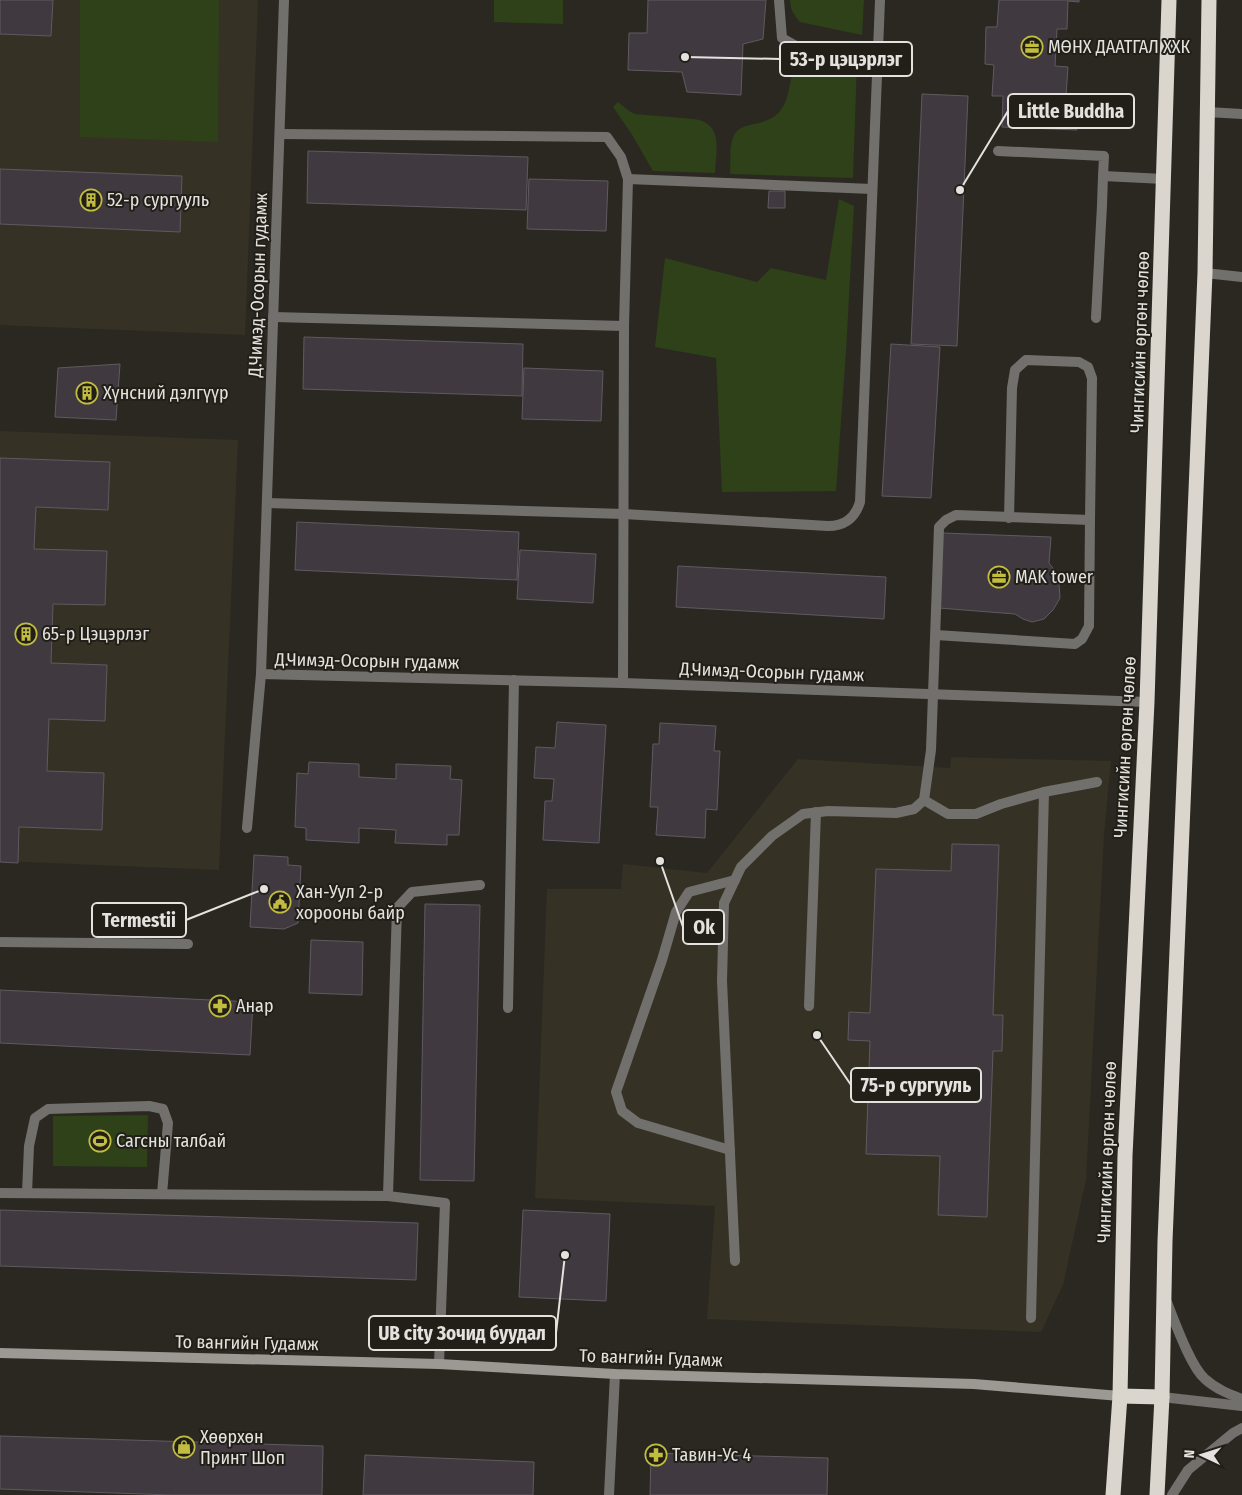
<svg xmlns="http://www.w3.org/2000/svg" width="1242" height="1495" font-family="'Fira Sans Condensed',sans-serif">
<rect width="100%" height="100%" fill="#2b2822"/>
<g fill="#363125">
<polygon points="0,0 258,0 245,335 0,325"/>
<polygon points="0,431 238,440 219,870 0,861"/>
<polygon points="951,757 1111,761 1104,834 1086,1180 1063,1285 1041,1332 707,1319 715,1206 535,1198 547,889 621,889 623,864 707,873 798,759 950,768"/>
</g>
<g fill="#2e4119">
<polygon points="80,0 219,0 218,142 80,137"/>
<polygon points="494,0 563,0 563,24 494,22"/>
<path d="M790,0H864L862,35L800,22C794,15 790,9 790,0Z"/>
<path d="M815,53L831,54L857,60L853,178L730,174C731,162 728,142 736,132C745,121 767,127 780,111C797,91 782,59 815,53Z"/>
<path d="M618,102L629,111L635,114L694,119C724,123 716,152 715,173L653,171L631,133L613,107Z"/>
<polygon points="839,199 854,206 846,351 836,491 722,492 716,358 655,347 665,258 757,282 771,268 826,280"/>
<polygon points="148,1115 147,1167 53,1166 53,1116"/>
</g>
<g fill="#403a40" stroke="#605a60">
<polygon points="0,0 53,0 51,36 0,34"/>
<polygon points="648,0 766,0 763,39 743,44 741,95 687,92 682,72 628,70 629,33 647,33"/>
<polygon points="999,0 1079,0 1079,2 1068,1 1067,29 1057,29 1055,66 1068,67 1066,96 1079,97 1077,130 1002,127 1003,96 992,96 994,65 985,64 986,27 997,27"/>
<polygon points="922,94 968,96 957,346 911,344"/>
<polygon points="308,151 528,157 526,210 307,203"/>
<polygon points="0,169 182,176 180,232 0,224"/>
<polygon points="529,179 608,181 606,231 527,229"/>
<polygon points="769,191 785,191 785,208 768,208"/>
<polygon points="304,337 523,344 522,396 303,389"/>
<polygon points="891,344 940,347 931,498 882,496"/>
<polygon points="120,364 116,420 55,417 58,368"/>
<polygon points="524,368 603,371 601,421 522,419"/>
<polygon points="0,458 110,462 108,510 36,507 34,549 107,551 105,605 53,604 51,663 107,665 105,721 49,719 47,771 104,773 102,830 19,827 18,863 0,862"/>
<polygon points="297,522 519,532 517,580 295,570"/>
<polygon points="943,533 1051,537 1049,563 1055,571 1059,583 1060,598 1053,610 1044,619 1032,622 1023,619 1015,614 939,608"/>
<polygon points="520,550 596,554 593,603 517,599"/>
<polygon points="678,566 886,577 884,619 676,607"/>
<polygon points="557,722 606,725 599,843 543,840 545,801 552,801 554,779 534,778 536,747 555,748"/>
<polygon points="660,723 716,726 714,751 720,751 717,810 706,809 705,838 656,835 658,807 650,807 653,744 659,744"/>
<polygon points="309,762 359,764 359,777 396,779 396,764 451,766 450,779 462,780 459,835 447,835 447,845 395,843 396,830 359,828 359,843 306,840 306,828 295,827 297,773 308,774"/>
<polygon points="952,844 999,845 993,1015 1003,1015 1002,1051 993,1051 987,1217 938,1215 940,1156 866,1154 870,1041 848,1040 849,1012 870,1013 876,869 951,871"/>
<polygon points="254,855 288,857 288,865 301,866 298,923 284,929 250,927"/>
<polygon points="425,904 480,905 474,1181 420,1180"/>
<polygon points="311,940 363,942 362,995 309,993"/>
<polygon points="0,990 253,1002 250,1055 0,1043"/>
<polygon points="0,1210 418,1223 416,1280 0,1266"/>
<polygon points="523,1210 610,1214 606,1301 519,1297"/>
<polygon points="0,1436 323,1446 322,1495 172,1495 0,1489"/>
<polygon points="651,1453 828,1458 827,1495 650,1495"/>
<polygon points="365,1455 534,1462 533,1495 363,1495"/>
</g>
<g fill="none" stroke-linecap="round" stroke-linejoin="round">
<g stroke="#72706d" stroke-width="10">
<polyline points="779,0 782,38 798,47 878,46"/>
<polyline points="1207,112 1242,114"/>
<polyline points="280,134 607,137 621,157 628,179 624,326 623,683"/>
<polyline points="998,151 1104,156 1103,176"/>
<polyline points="628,179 872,189"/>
<polyline points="1205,273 1242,277"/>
<polyline points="273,317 624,326"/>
<polyline points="1096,318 1102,205 1103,176 1164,179"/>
<path d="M267,503L624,514L828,526C845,526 855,518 860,502L880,0"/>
<polyline points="936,635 1075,644 1082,639 1089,626 1090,520"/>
<polyline points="924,800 948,814 976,814 1001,804 1044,792 1097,782"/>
<polyline points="247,828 261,674"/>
<polyline points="0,942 188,944"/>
<polyline points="809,1006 816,812"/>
<polyline points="508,1008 514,680"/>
<polyline points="730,1150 638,1123 622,1111 616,1092 662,960 676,912 689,892 735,880"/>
<polyline points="0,1193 388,1196"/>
<polyline points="27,1193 29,1146 35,1118 48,1109 149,1106 163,1109 168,1123 162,1194"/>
<polyline points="735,1261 722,981 724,903 741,867 772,836 803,814 828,811 896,813 914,809 924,800 931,750 939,527 946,520 956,515 1090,520 1092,378 1088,367 1079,362 1026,360 1015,370 1012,388 1009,518"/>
<polyline points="1031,1318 1044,792"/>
<polyline points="609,1495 615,1374"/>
</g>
<g stroke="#72706d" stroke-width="10">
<polyline points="284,0 261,674 623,683 1147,702"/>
<path d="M1166,1300C1174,1319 1190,1366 1205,1379C1216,1389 1229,1394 1242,1399"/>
<polyline points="439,1364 445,1203 388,1196 397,908 412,892 480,885"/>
<polyline points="1162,1397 1242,1406"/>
<polyline points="1172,1495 1188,1470 1233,1433 1242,1428"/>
</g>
<polyline stroke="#9c9994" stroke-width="10" points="0,1353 439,1364 615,1374 974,1384 1120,1396"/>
<g stroke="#dad5cd" stroke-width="15">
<polyline points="1120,1396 1162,1397"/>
<polyline points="1113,1495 1120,1396 1125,1156 1147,702 1169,0"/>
<polyline points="1157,1495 1162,1397 1165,1241 1205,273 1209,0"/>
</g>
</g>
<defs>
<g id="office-ring" transform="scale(1.125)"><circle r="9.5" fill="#211f18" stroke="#c2bd3f" stroke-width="1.5"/><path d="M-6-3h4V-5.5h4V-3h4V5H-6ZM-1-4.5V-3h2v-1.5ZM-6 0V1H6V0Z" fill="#c2bd3f"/></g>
<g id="building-ring" transform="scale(1.125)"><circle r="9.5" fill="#211f18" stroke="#c2bd3f" stroke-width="1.5"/><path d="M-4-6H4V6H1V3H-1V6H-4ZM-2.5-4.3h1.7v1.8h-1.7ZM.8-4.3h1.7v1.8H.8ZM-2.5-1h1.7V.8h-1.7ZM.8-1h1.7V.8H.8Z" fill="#c2bd3f"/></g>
<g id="civic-ring" transform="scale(1.125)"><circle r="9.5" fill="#211f18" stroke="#c2bd3f" stroke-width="1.5"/><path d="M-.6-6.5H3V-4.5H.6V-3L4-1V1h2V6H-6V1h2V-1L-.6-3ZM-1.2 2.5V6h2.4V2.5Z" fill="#c2bd3f"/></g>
<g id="pharmacy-ring" transform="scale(1.125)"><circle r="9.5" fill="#211f18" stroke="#c2bd3f" stroke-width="1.5"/><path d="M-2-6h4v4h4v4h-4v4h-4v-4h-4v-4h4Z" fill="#c2bd3f"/></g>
<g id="stadium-ring" transform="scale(1.125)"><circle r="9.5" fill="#211f18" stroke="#c2bd3f" stroke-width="1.5"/><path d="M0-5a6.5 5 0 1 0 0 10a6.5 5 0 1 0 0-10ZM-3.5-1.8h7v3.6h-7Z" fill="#c2bd3f"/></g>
<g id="shop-ring" transform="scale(1.125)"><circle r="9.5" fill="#211f18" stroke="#c2bd3f" stroke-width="1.5"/><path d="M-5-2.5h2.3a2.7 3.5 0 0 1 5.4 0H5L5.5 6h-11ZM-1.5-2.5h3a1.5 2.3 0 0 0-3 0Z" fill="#c2bd3f"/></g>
</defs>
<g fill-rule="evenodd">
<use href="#office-ring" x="1032" y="47"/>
<use href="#building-ring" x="91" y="200"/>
<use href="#building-ring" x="87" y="393"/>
<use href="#office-ring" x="999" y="577"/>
<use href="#building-ring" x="26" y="634"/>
<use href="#civic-ring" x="280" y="902"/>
<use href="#pharmacy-ring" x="220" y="1006"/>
<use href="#stadium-ring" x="100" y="1141"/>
<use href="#shop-ring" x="184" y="1447"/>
<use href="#pharmacy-ring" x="656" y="1455"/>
</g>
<g text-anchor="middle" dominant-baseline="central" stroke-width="4" stroke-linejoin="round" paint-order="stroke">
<g font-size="18" fill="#e4e2de" stroke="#211f18" text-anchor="start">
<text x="1048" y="47">МӨНХ ДААТГАЛ ХХК</text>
<text x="107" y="200">52-р сургууль</text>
<text x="103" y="393">Хүнсний дэлгүүр</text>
<text x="1015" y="577">MAK tower</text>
<text x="42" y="634">65-р Цэцэрлэг</text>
<text x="296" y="892">Хан-Уул 2-р<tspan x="296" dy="21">хорооны байр</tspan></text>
<text x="236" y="1006">Анар</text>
<text x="116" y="1141">Сагсны талбай</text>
<text x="200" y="1437">Хөөрхөн<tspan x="200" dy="21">Принт Шоп</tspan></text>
<text x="672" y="1455">Тавин-Ус 4</text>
</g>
<g font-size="18" fill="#e4e2de" stroke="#211f18">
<text transform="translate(258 285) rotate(-88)">Д.Чимэд-Осорын гудамж</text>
<text transform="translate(1140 342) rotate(-88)">Чингисийн өргөн чөлөө</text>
<text transform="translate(367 661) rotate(1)">Д.Чимэд-Осорын гудамж</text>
<text transform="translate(772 672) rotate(2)">Д.Чимэд-Осорын гудамж</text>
<text transform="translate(1125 747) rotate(-87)">Чингисийн өргөн чөлөө</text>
<text transform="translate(1107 1152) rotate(-88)">Чингисийн өргөн чөлөө</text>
<text transform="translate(247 1343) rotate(1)">То вангийн Гудамж</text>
<text transform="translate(651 1358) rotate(2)">То вангийн Гудамж</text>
</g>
</g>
<path fill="none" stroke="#e4e2de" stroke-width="2" d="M685 57L780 59M960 190L1008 111M264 889L186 920M660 861L683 927M817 1035L851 1085M565 1255L556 1333"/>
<g fill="#e4e2de" stroke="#211f18" stroke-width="2">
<circle cx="685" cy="57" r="5"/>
<circle cx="960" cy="190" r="5"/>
<circle cx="264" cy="889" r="5"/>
<circle cx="660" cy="861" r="5"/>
<circle cx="817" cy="1035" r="5"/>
<circle cx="565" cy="1255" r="5"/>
</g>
<g fill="#211f18" stroke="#e4e2de" stroke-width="2">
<rect x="780" y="42" width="132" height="34" rx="5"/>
<rect x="1008" y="94" width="126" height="34" rx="5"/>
<rect x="92" y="903" width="94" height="34" rx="5"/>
<rect x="683" y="910" width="41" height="34" rx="5"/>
<rect x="851" y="1068" width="130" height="34" rx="5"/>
<rect x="369" y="1316" width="187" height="34" rx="5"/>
</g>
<g font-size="19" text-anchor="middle" font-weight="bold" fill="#e4e2de">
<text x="846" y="66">53-р цэцэрлэг</text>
<text x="1071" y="118">Little Buddha</text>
<text x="139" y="927">Termestii</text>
<text x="704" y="934">Ok</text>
<text x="916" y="1092">75-р сургууль</text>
<text x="462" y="1340">UB city Зочид буудал</text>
</g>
<g transform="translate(1202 1455) rotate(274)" stroke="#211f18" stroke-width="4" paint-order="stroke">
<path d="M0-4L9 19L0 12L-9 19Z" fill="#e4e2de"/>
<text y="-8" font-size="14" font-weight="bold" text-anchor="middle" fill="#e4e2de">N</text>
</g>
</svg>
